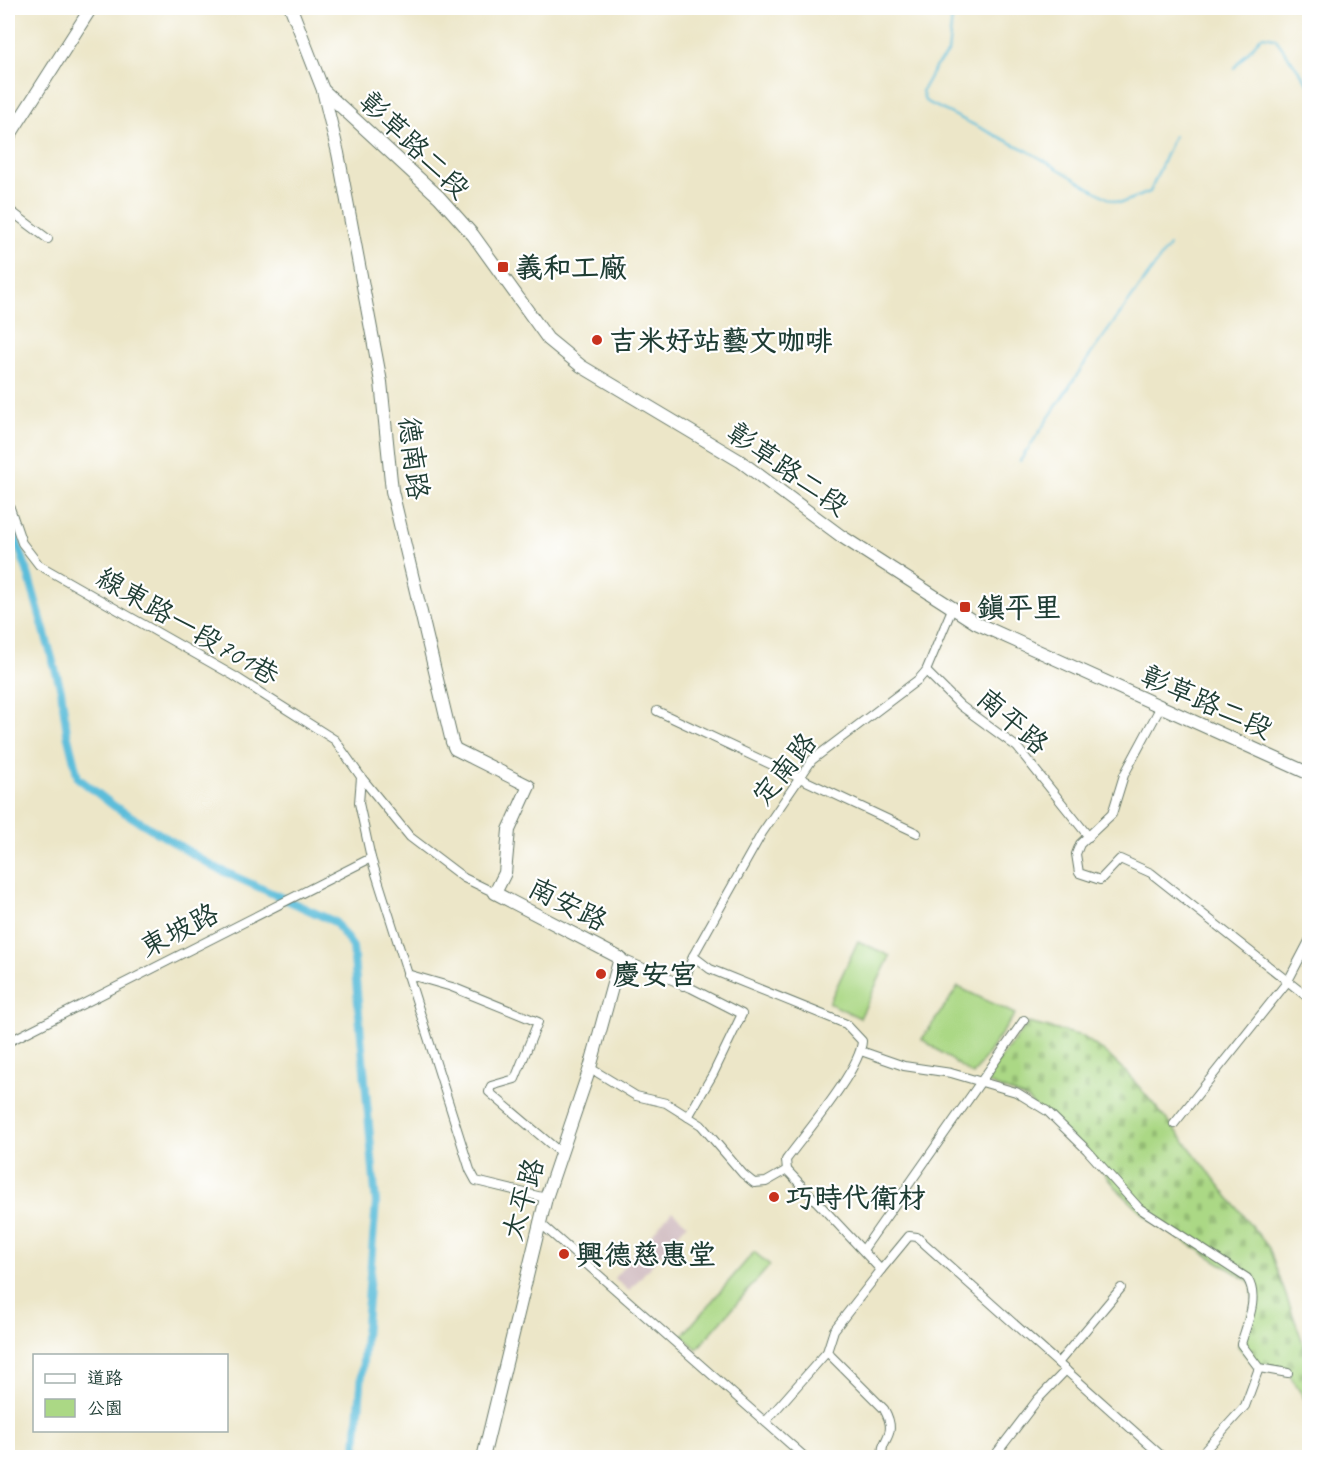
<svg xmlns="http://www.w3.org/2000/svg" width="1317" height="1465" font-family="Caveat,'LXGW WenKai TC',sans-serif">
<defs>
<pattern id="cemetery-stones" width="16" height="16" patternUnits="userSpaceOnUse" patternTransform="scale(1.5)"><rect width="16" height="16" fill="#abd885"/><path d="M2 7V4a2 2 0 0 1 4 0v3zM10 15v-3a2 2 0 0 1 4 0v3z" fill="#93ba73"/></pattern>
</defs>
<rect width="100%" height="100%" fill="#fff"/>
<filter id="ink" filterUnits="userSpaceOnUse"><feTurbulence type="fractalNoise" baseFrequency=".0167" numOctaves="2"/><feDisplacementMap in="SourceGraphic" scale="12" xChannelSelector="R" yChannelSelector="G"/><feConvolveMatrix kernelMatrix="1 2 1 2 8 2 1 2 1" color-interpolation-filters="sRGB"/></filter>
<filter id="wash" filterUnits="userSpaceOnUse"><feTurbulence type="fractalNoise" baseFrequency=".008" numOctaves="4" result="noise"/><feDisplacementMap in="SourceGraphic" scale="24" xChannelSelector="R" yChannelSelector="G"/><feGaussianBlur stdDeviation="1.35" result="paint"/><feColorMatrix in="noise" values="0 0 0 0 0 0 0 0 0 0 0 0 0 0 0 0 0 1.4 0 .05"/><feComposite in="paint" operator="in"/></filter>
<g filter="url(#wash)">
<rect width="100%" height="100%" fill="#ece6c8"/>
<polygon fill="#d2bec2" points="672,1211 687,1224 629,1291 614,1278"/>
<g fill="#abd885" stroke="#658a5c" stroke-width="1.5">
<polygon points="858,941 890,956 860,1018 829,1003"/>
<polygon points="958,987 1015,1014 973,1075 922,1039"/>
<polygon points="754,1252 770,1265 697,1349 682,1336"/>
</g>
<polygon fill="url(#cemetery-stones)" stroke="#658a5c" stroke-width="1.5" points="1028,1023 1082,1036 1107,1054 1128,1074 1179,1134 1269,1248 1309,1360 1309,1406 1284,1366 1258,1369 1238,1346 1253,1303 1252,1283 1149,1219 1120,1192 1080,1145 1025,1098 983,1081"/>
<g fill="none" stroke-linecap="round" stroke-linejoin="round">
<g stroke="#5cbdda" stroke-width="2">
<polyline points="953,8 948,53 936,66 922,91 925,101 1028,151 1109,199 1121,203 1150,192 1174,136"/>
<polyline points="1234,68 1262,36 1275,38 1310,86"/>
<polyline points="1020,461 1091,354 1169,246"/>
</g>
<polyline stroke="#5cbdda" stroke-width="8" points="8,517 27,570 61,690 67,733 78,778 114,806 214,867 335,922 353,947 376,1203 355,1458"/>
</g>
</g>
<g filter="url(#ink)">
<g fill="none" stroke-linecap="round" stroke-linejoin="round">
<g stroke="#677868" stroke-width="10">
<g id="street">
<polyline points="8,209 48,239"/>
<polyline points="8,502 22,543 39,565 234,676 335,740 361,777 410,837 464,878 495,893"/>
<polyline points="926,671 961,706 1017,747 1089,837"/>
<polyline points="1160,708 1124,775 1112,814 1080,844 1076,854 1079,873 1100,880 1120,859 1151,873 1310,999"/>
<polyline points="657,711 917,833"/>
<polyline points="361,777 359,803 371,858 470,1170 476,1181 546,1198"/>
<path d="M693,956L710,969L846,1024L862,1041C861,1069 804,1135 786,1160L787,1170"/>
<polyline points="620,958 691,988 742,1014 713,1074 688,1117"/>
<polyline points="407,974 452,987 538,1022 515,1079 491,1086 489,1092 561,1153"/>
<polyline points="683,986 693,956 762,833 812,760 919,679 926,671 952,609"/>
<polyline points="8,1042 371,858"/>
<path d="M861,1051L904,1066L951,1073L1016,1092L1047,1111L1087,1150L1139,1208L1247,1278C1260,1297 1247,1323 1241,1344L1259,1368L1288,1373"/>
<polyline points="590,1068 636,1096 666,1103 701,1125 743,1174 754,1183 766,1182 787,1170 881,1270 834,1330 827,1352 766,1421"/>
<polyline points="1174,1124 1288,981 1310,939"/>
<polyline points="540,1223 806,1458"/>
<polyline points="863,1250 1024,1020"/>
<polyline points="881,1270 909,1236 917,1237 1164,1458"/>
<path d="M827,1352L884,1409C900,1438 878,1438 883,1458"/>
<polyline points="1058,1363 1121,1288"/>
<polyline points="993,1458 1038,1399 1066,1370"/>
<polyline points="1198,1458 1245,1406 1259,1368"/>
</g>
</g>
<g stroke="#677868" stroke-width="14">
<g id="secondary">
<polyline points="291,8 323,90 338,153 381,382 392,491 452,742 455,749 529,786 509,830 505,873 495,893 620,958 590,1068 546,1198 483,1458"/>
<polyline points="323,90 439,197 473,235 548,339 581,366 740,461 841,536 976,623 1310,774"/>
<polyline points="8,138 91,8"/>
</g>
</g>
<use href="#street" stroke="#fff" stroke-width="8"/>
<use href="#secondary" stroke="#fff" stroke-width="12"/>
</g>
</g>
<g fill="#c8321e" stroke="#fff" stroke-width="2">
<rect x="497" y="261" width="12" height="12" rx="3"/>
<circle cx="597" cy="340" r="6"/>
<rect x="959" y="601" width="12" height="12" rx="3"/>
<circle cx="601" cy="974" r="6"/>
<circle cx="774" cy="1197" r="6"/>
<circle cx="564" cy="1254" r="6"/>
</g>
<g text-anchor="middle" dominant-baseline="central" stroke-width="4.5" stroke-linejoin="round" paint-order="stroke">
<g font-size="28" fill="#1f3d34" stroke="#fff">
<text transform="translate(415 145) rotate(44)">彰草路二段</text>
<text transform="translate(414 458) rotate(83)">德南路</text>
<text transform="translate(788 469) rotate(35)">彰草路二段</text>
<text transform="translate(188 626) rotate(30)">線東路一段701巷</text>
<text transform="translate(1207 702) rotate(24)">彰草路二段</text>
<text transform="translate(1013 721) rotate(41)">南平路</text>
<text transform="translate(784 769) rotate(-51)">定南路</text>
<text transform="translate(568 904) rotate(27)">南安路</text>
<text transform="translate(179 930) rotate(-27)">東坡路</text>
<text transform="translate(523 1199) rotate(-74)">太平路</text>
</g>
<g font-size="28" font-weight="bold" fill="#1f3d34" stroke="#fff" text-anchor="start">
<text x="515" y="267">義和工廠</text>
<text x="609" y="340">吉米好站藝文咖啡</text>
<text x="977" y="607">鎮平里</text>
<text x="613" y="974">慶安宮</text>
<text x="786" y="1197">巧時代衛材</text>
<text x="576" y="1254">興德慈惠堂</text>
</g>
</g>
<rect width="1317" height="1465" fill="none" stroke="#fff" stroke-width="30"/>
<rect x="33" y="1354" width="195" height="78" fill="#ffffff" stroke="#a5b1ae" stroke-width="1.5"/>
<rect x="45" y="1374" width="30" height="9" fill="#ffffff" stroke="#a5b1ae" stroke-width="1.5"/>
<text x="87" y="1384" font-size="18" fill="#1f3d34">道路</text>
<rect x="45" y="1399" width="30" height="18" fill="#abd885" stroke="#a5b1ae" stroke-width="1.5"/>
<text x="87" y="1414" font-size="18" fill="#1f3d34">公園</text>
</svg>
